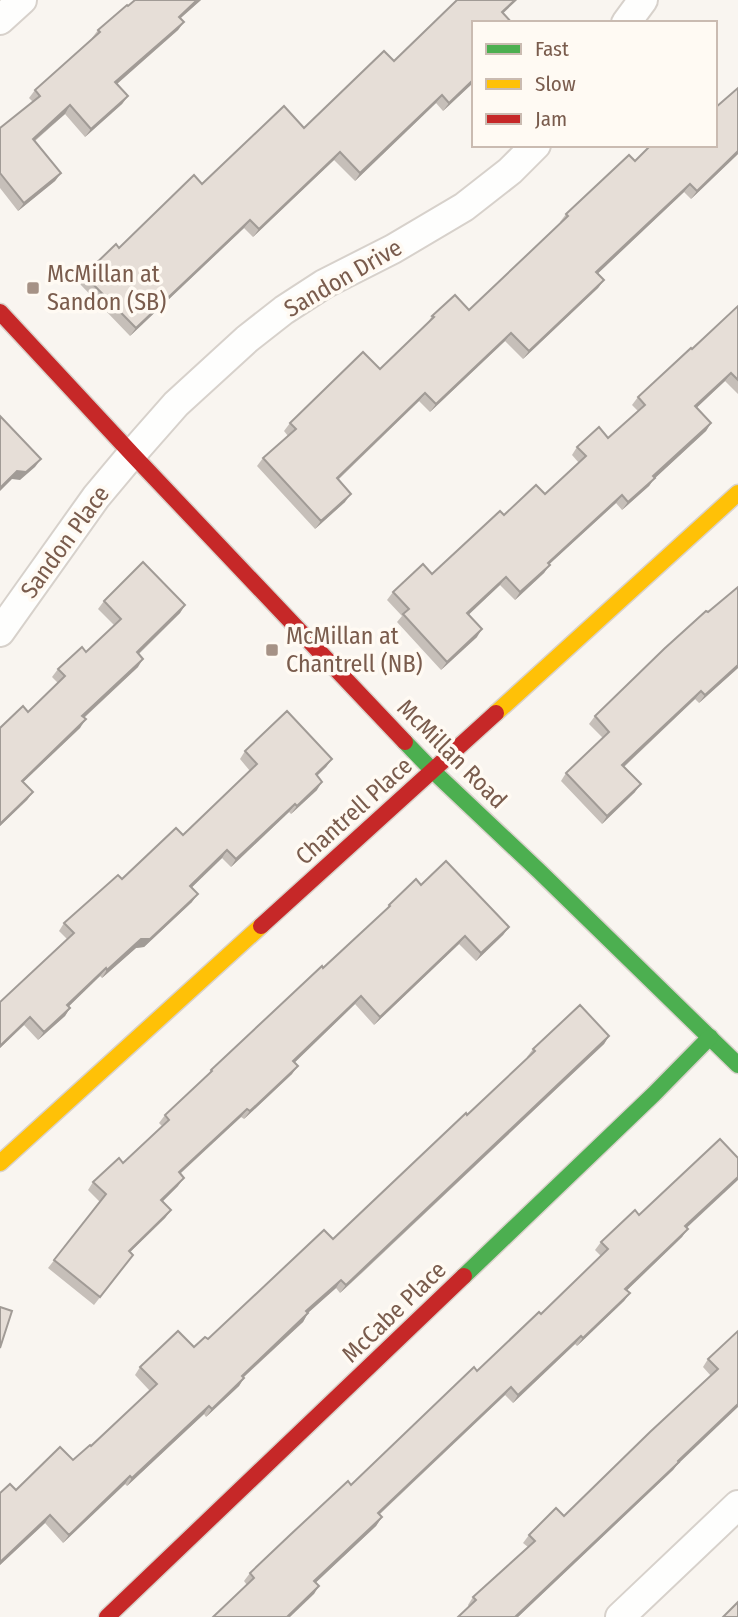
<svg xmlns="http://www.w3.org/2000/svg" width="738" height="1617" font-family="'Fira Sans Condensed',sans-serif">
<rect width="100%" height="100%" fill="#f9f5f0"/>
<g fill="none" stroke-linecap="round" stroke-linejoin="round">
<g stroke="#d7d1cb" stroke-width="32">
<g id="street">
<polyline points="0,20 22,0"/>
<polyline points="626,23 643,0"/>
<polyline points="0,632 96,497 132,454 176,404 247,339 284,310 324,284 393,249 464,207 510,171 536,145"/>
<polyline points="620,1617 738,1505"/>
</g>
</g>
<g stroke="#d9d2cb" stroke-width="19">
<g id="fast">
<polyline points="405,742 433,771 539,871 738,1065"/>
<polyline points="464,1276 654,1094 710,1037"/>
</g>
</g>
<g stroke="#d9d2cb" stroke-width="19">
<g id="slow">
<polyline points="496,713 738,493"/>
<polyline points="0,1163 261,926"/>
</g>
</g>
<g stroke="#d9d2cb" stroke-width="19">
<g id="jam">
<polyline points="0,312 132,454 405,742"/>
<polyline points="261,926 496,713"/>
<polyline points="107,1617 464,1276"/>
</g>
</g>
<use href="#street" stroke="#fefefd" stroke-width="28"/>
<use href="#fast" stroke="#4caf50" stroke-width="16"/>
<use href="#slow" stroke="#ffc107" stroke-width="16"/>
<use href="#jam" stroke="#c62828" stroke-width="16"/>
</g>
<g fill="#c6bfb9">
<polygon points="201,0 180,18 184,22 178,30 117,84 128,96 122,104 85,137 65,114 35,141 61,173 55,181 18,211 0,188 0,128 33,102 29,98 35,90 93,39 92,38 98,30 128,6"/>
<polygon points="503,13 474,82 443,111 436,103 355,181 334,160 253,237 244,228 130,336 79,283 84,275 202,184 304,128 394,61"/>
<polygon points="738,154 691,199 684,192 598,273 604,280 598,288 523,359 505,341 430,412 419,401 338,480 345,502 315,529 257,466 263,458 288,436 284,431 290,423 380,369 427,324 432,316 469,310 561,223 560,222 566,214 635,161"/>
<polygon points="738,306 738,394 725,381 697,407 711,423 706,431 654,479 649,486 622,510 616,503 549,564 544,573 515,600 500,585 469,614 477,637 441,670 397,622 402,616 387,600 393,592 432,574 504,515 545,494 579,463 572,455 577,447 608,438 638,411 632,405 638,397 692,349"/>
<polygon points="104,601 185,605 180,613 139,654 138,667 84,718 80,728 23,782 33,792 27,800 0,826 0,728 28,712 58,683 52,677 58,669 86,652 114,625 98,609"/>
<polygon points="708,612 738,668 699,703 695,699 624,767 635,792 602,824 561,781 566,773 603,738 589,724 595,716"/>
<polygon points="245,751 332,759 326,767 317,776 317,790 291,814 289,812 231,867 222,858 192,887 192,902 144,947 136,948 102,978 100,976 69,1006 70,1008 65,1016 38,1040 24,1025 0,1048 0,1002 67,939 59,931 64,923 183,835 250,771 240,759"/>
<polygon points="421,885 509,927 503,935 476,961 459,944 374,1025 355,1004 295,1062 292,1074 244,1119 241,1117 180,1174 178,1186 163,1201 171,1210 165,1218 130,1252 127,1263 94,1305 48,1268 100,1202 88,1190 93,1182 123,1163 162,1126 159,1123 165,1115 208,1075 211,1070 386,910 389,905"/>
<polygon points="609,1036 604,1044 362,1273 340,1293 336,1288 308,1313 303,1322 244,1377 244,1378 239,1386 206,1417 204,1414 127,1486 125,1484 63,1543 45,1523 0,1565 0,1493 16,1490 73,1460 91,1446 150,1391 135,1375 140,1367 194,1347 208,1339 333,1239 528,1058 527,1057 533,1049"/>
<polygon points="639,1215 687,1228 682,1237 627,1290 630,1293 624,1301 577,1346 575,1344 513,1403 505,1395 379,1515 382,1517 376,1526 316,1582 314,1594 247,1585 244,1581 250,1573 351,1485 541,1314 601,1256 595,1250 601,1242"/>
<polygon points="738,1331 677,1465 673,1470 518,1617 458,1617 469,1607 468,1605 473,1597 528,1547 523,1543 529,1535 564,1516 711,1376 703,1367 708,1359"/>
</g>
<g fill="#a19b96">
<polygon points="197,0 201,0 173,25 179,17"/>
<polygon points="515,0 517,0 496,20 502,12"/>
<polygon points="184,22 178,30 110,90 115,82"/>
<polygon points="474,79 474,82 443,111 449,103"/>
<polygon points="442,95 436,103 355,181 360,173"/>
<polygon points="128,96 122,104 85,137 91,129"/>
<polygon points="70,105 65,114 27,147 33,139"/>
<polygon points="738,151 738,154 691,199 697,191"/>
<polygon points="340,152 334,160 253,237 259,229"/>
<polygon points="61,173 55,181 18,211 24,203"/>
<polygon points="690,184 684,192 591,280 596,272"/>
<polygon points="250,220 244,228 130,336 136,328"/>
<polygon points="604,280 598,288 523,359 529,351"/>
<polygon points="511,333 505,341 430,412 436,404"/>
<polygon points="731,373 725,381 690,414 695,406"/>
<polygon points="425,393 419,401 331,486 337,478"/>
<polygon points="711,423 706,431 654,479 649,486 622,510 628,502 653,476"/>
<polygon points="41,459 35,467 20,480 12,479 0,491 0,488 17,471"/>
<polygon points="351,494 345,502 315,529 321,521"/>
<polygon points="622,495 616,503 542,571 548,563"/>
<polygon points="550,565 544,573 515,600 520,592"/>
<polygon points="506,577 500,585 462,621 467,613"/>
<polygon points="185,605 180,613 132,660 137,652"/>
<polygon points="482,629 477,637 441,670 447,662"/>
<polygon points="143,659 138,667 77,724 82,716"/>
<polygon points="738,665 738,668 699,703 705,695"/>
<polygon points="701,691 695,699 617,773 622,765"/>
<polygon points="86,719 80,728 16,789 22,781"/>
<polygon points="332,759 326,767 310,782 316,774"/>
<polygon points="322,782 317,790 291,814 297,806"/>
<polygon points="641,784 635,792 602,824 607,816"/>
<polygon points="33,792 27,800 0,826 0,824"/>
<polygon points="295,804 289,812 231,867 236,859"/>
<polygon points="227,850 222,858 185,894 190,886"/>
<polygon points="198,894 192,902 144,947 136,948 102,978 107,970 141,939"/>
<polygon points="509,927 503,935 476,961 481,953"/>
<polygon points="465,936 459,944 374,1025 380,1017"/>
<polygon points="106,968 100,976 62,1013 67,1005"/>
<polygon points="361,996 355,1004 288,1069 293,1061"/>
<polygon points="70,1008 65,1016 38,1040 44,1032"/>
<polygon points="30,1017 24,1025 0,1048 0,1046"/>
<polygon points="609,1036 604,1044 340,1293 346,1285"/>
<polygon points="298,1066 292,1074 244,1119 250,1111"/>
<polygon points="247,1109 241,1117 173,1180 179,1172"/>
<polygon points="738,1177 738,1180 680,1234 685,1226"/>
<polygon points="184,1178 178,1186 156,1208 161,1200"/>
<polygon points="171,1210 165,1218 123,1259 129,1251"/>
<polygon points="688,1229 682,1237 620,1297 625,1289"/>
<polygon points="341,1280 336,1288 301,1319 306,1311"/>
<polygon points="630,1293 624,1301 577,1346 583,1338"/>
<polygon points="308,1313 303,1322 236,1384 242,1376"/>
<polygon points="581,1336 575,1344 513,1403 518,1395"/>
<polygon points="244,1378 239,1386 206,1417 212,1409"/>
<polygon points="511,1387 505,1395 372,1521 378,1513"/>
<polygon points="738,1404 738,1407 677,1465 673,1470 518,1617 515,1617"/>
<polygon points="209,1406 204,1414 127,1486 132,1478"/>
<polygon points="130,1476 125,1484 63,1543 69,1535"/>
<polygon points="50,1515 45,1523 0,1565 0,1562"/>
<polygon points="382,1517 376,1526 309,1589 314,1581"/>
<polygon points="319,1586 314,1594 290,1617 287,1617"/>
</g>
<g fill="#e6ded7" stroke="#a19b96" stroke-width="2">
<polygon points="135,0 197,0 179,17 184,22 115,82 128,96 91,129 70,105 33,139 61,173 24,203 0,173 0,128 40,96 35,90 100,32 98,30 127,5 128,6"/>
<polygon points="457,0 515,0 502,12 512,23 474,23 474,79 449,103 442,95 360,173 340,152 259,229 250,220 136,328 84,275 116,244 119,248 194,175 202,184 284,106 304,128 384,51 394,61"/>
<polygon points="738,88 738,151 697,191 690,184 596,272 604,280 529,351 511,333 436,404 425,393 337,478 351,494 321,521 263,458 296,429 290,423 363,352 380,369 434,317 432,316 455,295 469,310 568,216 566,214 629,155 635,161 651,145 715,145 715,108"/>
<polygon points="738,306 738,380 731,373 695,406 711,423 653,476 655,478 628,502 622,495 548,563 550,565 520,592 506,577 467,613 482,629 447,662 403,614 409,609 393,592 423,564 432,574 500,511 504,515 536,485 545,494 586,456 577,447 599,427 608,438 645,405 638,397 691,348 692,349"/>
<polygon points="0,416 41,459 26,472 17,471 0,488"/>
<polygon points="143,562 185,605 137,652 143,659 82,716 86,719 22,781 33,792 0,824 0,728 23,706 28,712 65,676 58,669 82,647 86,652 121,619 104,601"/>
<polygon points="738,587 738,665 705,695 701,691 622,765 641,784 607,816 566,773 609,732 595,716 664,649 706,611 708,612"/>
<polygon points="287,711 332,759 316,774 322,782 297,806 295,804 236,859 227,850 190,886 198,894 150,939 141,939 107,970 106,968 67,1005 70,1008 44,1032 30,1017 0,1046 0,1002 74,933 64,923 118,875 122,879 176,828 183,835 257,764 245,751"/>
<polygon points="446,861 509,927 481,953 465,936 380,1017 361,996 293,1061 298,1066 250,1111 247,1109 179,1172 184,1178 161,1200 171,1210 129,1251 133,1255 100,1297 54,1260 106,1194 93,1182 119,1158 123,1163 169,1120 165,1115 212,1071 211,1070 322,966 323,968 390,906 389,905 416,879 421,885"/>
<polygon points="580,1005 609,1036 367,1265 346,1285 341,1280 306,1311 308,1313 242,1376 244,1378 212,1409 209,1406 132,1478 130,1476 69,1535 50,1515 0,1562 0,1493 10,1484 16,1490 60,1447 73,1460 90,1445 91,1446 157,1384 140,1367 178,1331 194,1347 205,1337 208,1339 324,1230 333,1239 466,1113 467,1115 535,1051 533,1049"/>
<polygon points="720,1139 738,1158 738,1177 685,1226 688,1229 625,1289 630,1293 583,1338 581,1336 518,1395 511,1387 378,1513 382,1517 314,1581 319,1586 287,1617 213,1617 254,1578 250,1573 290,1535 348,1481 351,1485 474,1367 477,1371 539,1312 541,1314 608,1249 601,1242 635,1210 639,1215"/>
<polygon points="0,1307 12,1311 0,1348"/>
<polygon points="738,1331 738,1404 678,1461 679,1462 515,1617 458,1617 476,1600 473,1597 535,1541 529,1535 556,1508 564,1516 650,1432 718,1369 708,1359"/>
<polygon points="738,1602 738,1617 723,1617"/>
</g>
<g fill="#a69286" stroke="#fffaf3" stroke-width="2.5">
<rect x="26" y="281" width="14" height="14" rx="3.5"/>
<rect x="265" y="643" width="14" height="14" rx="3.5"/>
</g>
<g text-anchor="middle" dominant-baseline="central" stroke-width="7" stroke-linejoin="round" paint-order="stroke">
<g font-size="24" fill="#7a5c4d" stroke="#fffaf3" text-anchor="start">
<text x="47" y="274">McMillan at<tspan x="47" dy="28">Sandon (SB)</tspan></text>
<text x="286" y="636">McMillan at<tspan x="286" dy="28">Chantrell (NB)</tspan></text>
</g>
<g font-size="24" fill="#7a5c4d" stroke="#fffaf3">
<text transform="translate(343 278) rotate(-30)">Sandon Drive</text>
<text transform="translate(65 542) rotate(-54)">Sandon Place</text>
<text transform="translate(452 754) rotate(45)">McMillan Road</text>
<text transform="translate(354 811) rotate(-42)">Chantrell Place</text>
<text transform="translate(394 1312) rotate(-44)">McCabe Place</text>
</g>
</g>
<rect x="472" y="21" width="245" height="126" fill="#fffaf3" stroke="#cabbb1" stroke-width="2"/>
<rect x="486" y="44" width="35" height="10" fill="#4caf50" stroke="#cabbb1" stroke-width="2"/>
<text x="535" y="56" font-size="21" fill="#7a5c4d">Fast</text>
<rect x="486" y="79" width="35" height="10" fill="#ffc107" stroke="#cabbb1" stroke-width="2"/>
<text x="535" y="91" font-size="21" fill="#7a5c4d">Slow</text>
<rect x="486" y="114" width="35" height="10" fill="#c62828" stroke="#cabbb1" stroke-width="2"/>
<text x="535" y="126" font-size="21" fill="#7a5c4d">Jam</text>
</svg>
